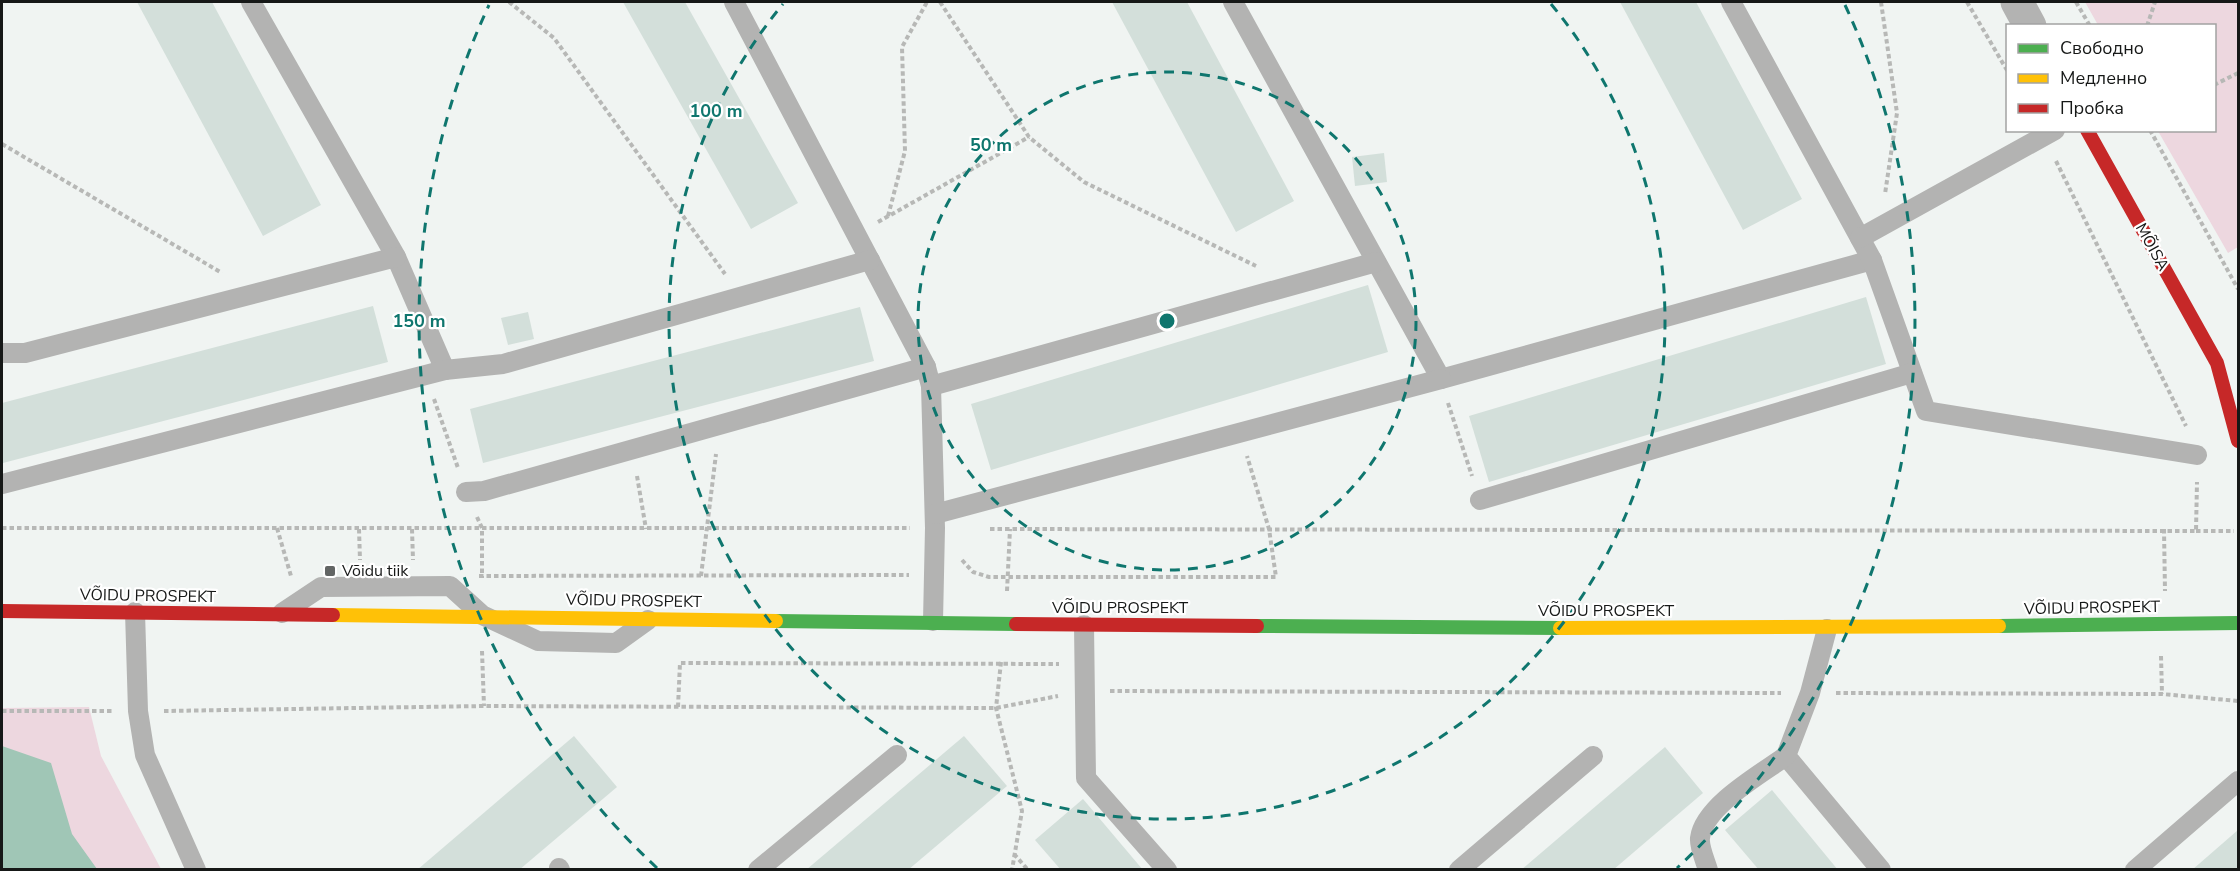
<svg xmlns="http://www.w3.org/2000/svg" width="2240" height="871" font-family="'Nunito Sans',sans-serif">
<rect width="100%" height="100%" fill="#f0f4f2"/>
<g fill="#edd7df">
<polygon points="2085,2 2238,2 2238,247 2228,253 2158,131 2214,130 2214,26 2098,25"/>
<polygon points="89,707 101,756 161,869 2,869 2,708"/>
</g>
<polygon fill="#a0c6b6" points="2,746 51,763 72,834 97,869 2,869"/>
<g fill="#d3dfda">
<polygon points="137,2 212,2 321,205 263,236"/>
<polygon points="623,2 685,2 798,203 751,229"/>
<polygon points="1112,2 1187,2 1294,201 1236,232"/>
<polygon points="1620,2 1696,2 1802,199 1743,230"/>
<polygon points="1384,153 1387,182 1355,186 1352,157"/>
<polygon points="1368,285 1388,352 991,470 971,404"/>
<polygon points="1866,297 1886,364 1489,482 1469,416"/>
<polygon points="373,306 388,362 3,463 2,403"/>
<polygon points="860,307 874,361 483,463 470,409"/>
<polygon points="528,312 534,339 508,345 501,318"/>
<polygon points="574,736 617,787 519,870 417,870"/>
<polygon points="964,736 1007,786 908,870 806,870"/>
<polygon points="1665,747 1703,793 1613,870 1521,870"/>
<polygon points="1772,790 1838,870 1759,870 1725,830"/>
<polygon points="1083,799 1143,870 1061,870 1035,840"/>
<polygon points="2238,830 2238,870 2192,870"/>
</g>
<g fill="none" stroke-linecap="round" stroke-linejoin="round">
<g stroke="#b7b8b6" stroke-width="4" stroke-dasharray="4.5 3" stroke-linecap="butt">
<polyline points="509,2 554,38 725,274"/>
<polyline points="940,2 1029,137 1084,182 1256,266"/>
<polyline points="1881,2 1897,113 1885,194"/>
<polyline points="1967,2 2008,72"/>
<polyline points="2076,2 2090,26"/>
<polyline points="2147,26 2155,2"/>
<polyline points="2214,85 2238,73"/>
<polyline points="2150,130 2238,289"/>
<polyline points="2,144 222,273"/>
<polyline points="2056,161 2186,426"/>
<polyline points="888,216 905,151 902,47 927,2"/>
<polyline points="878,222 1029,137"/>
<polyline points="434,399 458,468"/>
<polyline points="1448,403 1472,476"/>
<polyline points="637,476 646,529"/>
<polyline points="477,517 482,528 482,578"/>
<polyline points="2,528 910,528"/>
<polyline points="277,528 291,576"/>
<polyline points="359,529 360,560"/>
<polyline points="412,529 413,560"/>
<polyline points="990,529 2196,531 2197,482"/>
<polyline points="2164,529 2165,591"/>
<polyline points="2196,531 2234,531"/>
<polyline points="962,560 973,572 989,577 1276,577 1269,529 1247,456"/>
<polyline points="479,576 909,575"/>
<polyline points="701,576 716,454"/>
<polyline points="1007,591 1010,529"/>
<polyline points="482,651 484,706"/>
<polyline points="2161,656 2162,694"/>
<polyline points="1001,662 996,708 1022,811 1012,870"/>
<polyline points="1110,691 1781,693"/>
<polyline points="1836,693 2162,694 2238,701"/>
<polyline points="678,707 680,663 1059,664"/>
<polyline points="2,711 112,711"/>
<polyline points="164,711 484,706 996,708 1058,696"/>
<polyline points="1014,854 1028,870"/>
</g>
<g stroke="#b3b3b2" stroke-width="20">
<polyline points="251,2 396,257 445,370"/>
<polyline points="734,2 926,367 931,386 935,528 933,621"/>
<polyline points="1233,2 1441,379 1872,260"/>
<polyline points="1731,2 1872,260 1926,411 2197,455"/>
<polyline points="1860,238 2055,130"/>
<polyline points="2,353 25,353 396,257"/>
<polyline points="931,386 1376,262"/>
<polyline points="2,484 445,370 503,364 870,260"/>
<polyline points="466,492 484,491 926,367"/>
<polyline points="1480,500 1912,373"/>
<polyline points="935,514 1441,379"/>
<polyline points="135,612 138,711 145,755 196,870"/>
<polyline points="282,613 321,587 450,586 482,615 538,641 616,643 648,620"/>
<polyline points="1084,625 1086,778 1167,870"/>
<polyline points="1827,629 1810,693 1786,756 1881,870"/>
<polyline points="559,868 560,870"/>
<polyline points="758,870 897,755"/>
<polyline points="1459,870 1593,756"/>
<path d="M1708,870C1705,860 1699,847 1700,838C1704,806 1761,774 1786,756"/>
<polyline points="2135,870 2238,781"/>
</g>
<polyline stroke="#b3b3b2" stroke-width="33" points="2017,2 2030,26"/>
<g stroke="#4caf50" stroke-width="14">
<polyline points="776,621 1016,624"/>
<polyline points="1257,626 1560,628"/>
<polyline points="1999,626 2238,623"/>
</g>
<g stroke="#ffc107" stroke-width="14">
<polyline points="333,615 776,621"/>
<polyline points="1560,628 1999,626"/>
</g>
<g stroke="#c62828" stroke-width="14">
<polyline points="2087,130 2217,363 2238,441"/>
<polyline points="2,611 333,615"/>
<polyline points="1016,624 1257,626"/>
</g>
</g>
<g fill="none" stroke="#0f766e" stroke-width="3" stroke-dasharray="10 8">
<circle cx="1167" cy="321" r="249"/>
<path d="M1551 4A498 498 0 1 1 783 4"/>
<path d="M657 868A748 748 0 0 1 489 5M1845 5A748 748 0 0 1 1677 868"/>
</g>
<rect fill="#626564" stroke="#fff" stroke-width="2" x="324" y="565" width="12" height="12" rx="3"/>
<g text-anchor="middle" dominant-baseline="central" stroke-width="4.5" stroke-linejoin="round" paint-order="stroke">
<g font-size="16" fill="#161817" stroke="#fff">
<text transform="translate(2152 247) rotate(61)">MÕISA</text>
<text transform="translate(148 596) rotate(1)">VÕIDU PROSPEKT</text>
<text transform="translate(634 601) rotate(1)">VÕIDU PROSPEKT</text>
<text x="1120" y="608">VÕIDU PROSPEKT</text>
<text transform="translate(2092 608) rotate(-1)">VÕIDU PROSPEKT</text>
<text x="1606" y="611">VÕIDU PROSPEKT</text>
</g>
<g font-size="16" fill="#161817" stroke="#fff" text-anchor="start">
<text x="342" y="571">Võidu tiik</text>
</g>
</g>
<circle cx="1167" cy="321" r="9" fill="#0f766e" stroke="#fff" stroke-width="3"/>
<g font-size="18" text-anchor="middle" font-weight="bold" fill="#0f766e" stroke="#fff" stroke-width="4.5" stroke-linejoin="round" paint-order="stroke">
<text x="716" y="117">100 m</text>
<text x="991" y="151">50 m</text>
<text x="419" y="327">150 m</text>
</g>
<rect width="2240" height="871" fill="none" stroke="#161817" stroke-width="6"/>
<rect x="2006" y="24" width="210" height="108" fill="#ffffff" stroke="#a2a3a2" stroke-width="1.5"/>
<rect x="2018" y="44" width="30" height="9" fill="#4caf50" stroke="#a2a3a2" stroke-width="1.5"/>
<text x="2060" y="54" font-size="18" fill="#161817">Свободно</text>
<rect x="2018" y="74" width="30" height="9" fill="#ffc107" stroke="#a2a3a2" stroke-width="1.5"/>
<text x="2060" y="84" font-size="18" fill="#161817">Медленно</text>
<rect x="2018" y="104" width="30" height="9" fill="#c62828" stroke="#a2a3a2" stroke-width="1.5"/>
<text x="2060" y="114" font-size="18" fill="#161817">Пробка</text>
</svg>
